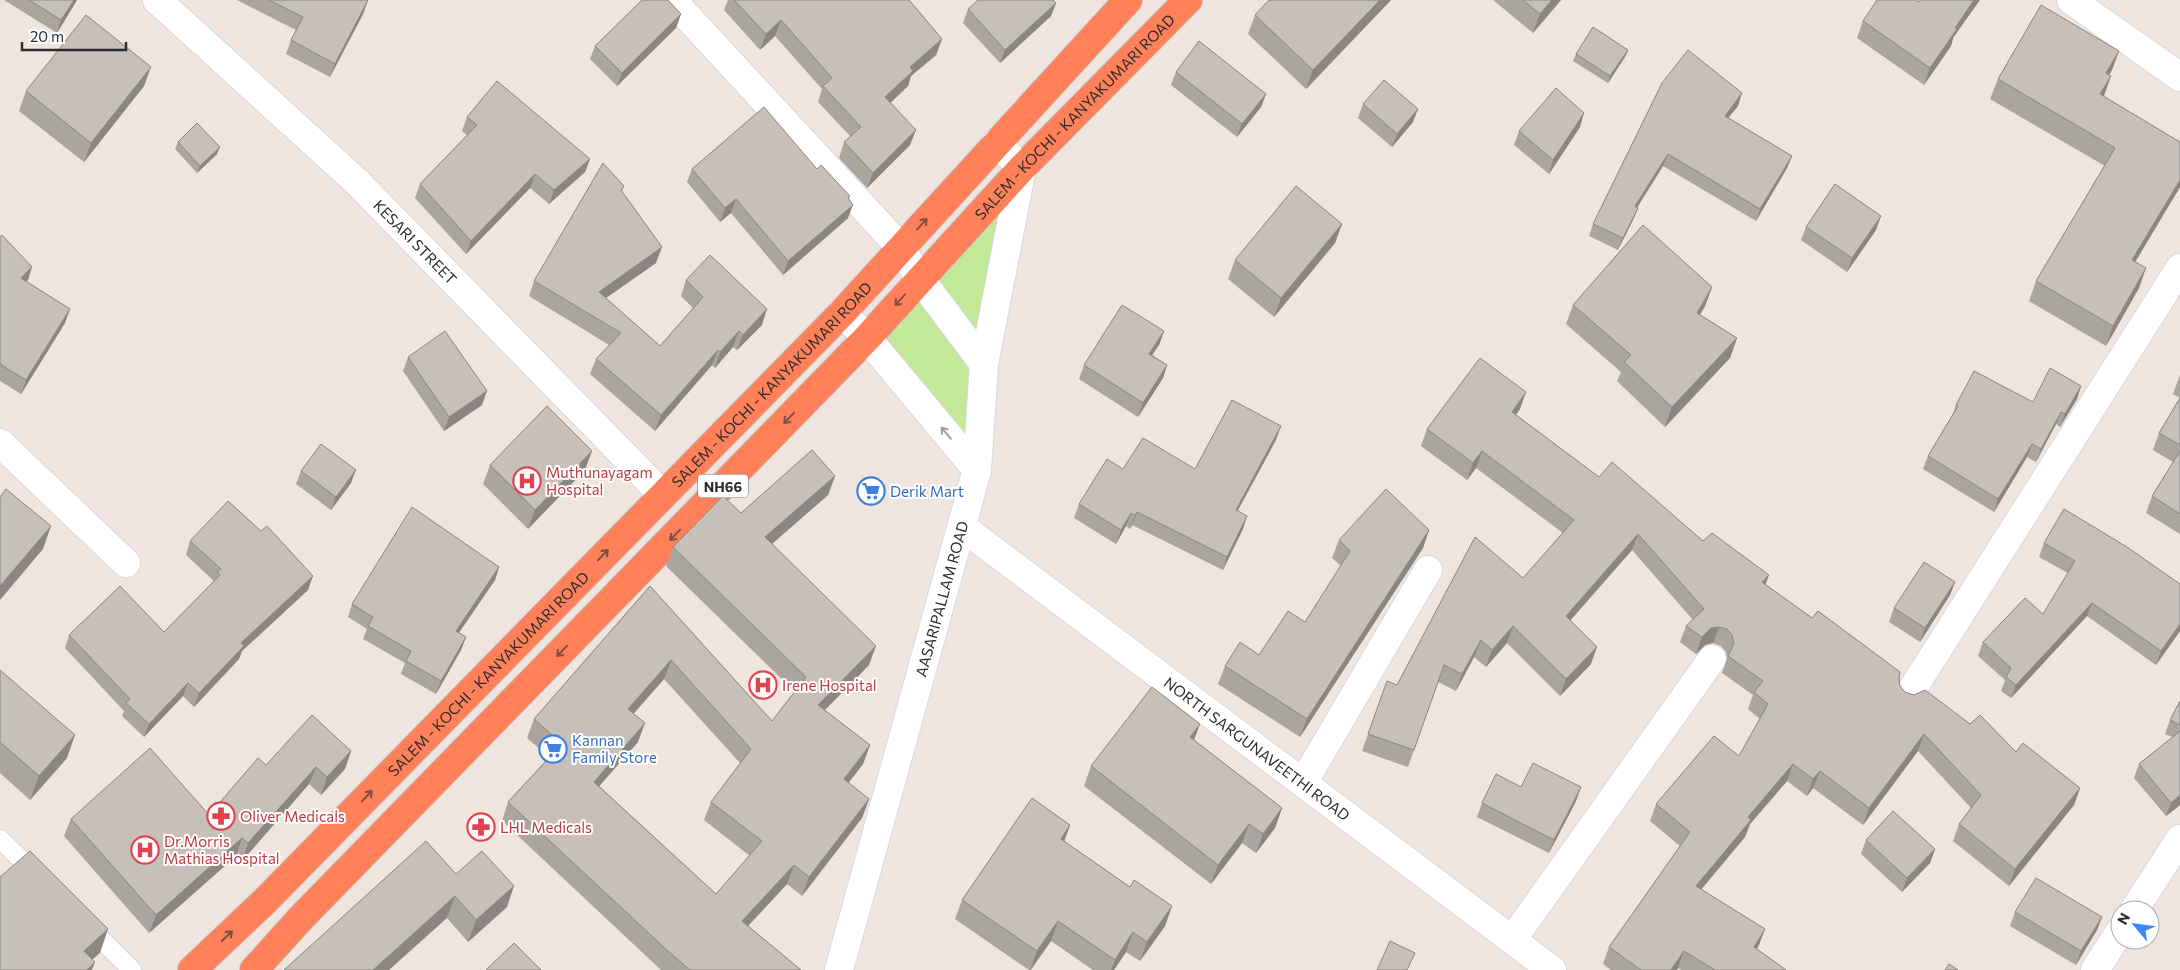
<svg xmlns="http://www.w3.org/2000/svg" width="2180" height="970" font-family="Commissioner,sans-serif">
<rect width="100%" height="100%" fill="#efe4de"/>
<polygon fill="#c3e897" points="1011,189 966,442 881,335"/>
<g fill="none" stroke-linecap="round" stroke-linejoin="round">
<g stroke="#d3dae6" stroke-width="20">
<g id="lane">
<polyline points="0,839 38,876"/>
<polyline points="88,926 132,970"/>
</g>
</g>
<g stroke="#d3dae6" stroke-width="30">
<g id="street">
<polyline points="672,0 901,248 920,279 984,364"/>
<polyline points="2071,0 2180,77"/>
<polyline points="0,443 126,563"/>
<polyline points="1908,696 2180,268"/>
<polyline points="1303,783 1428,570"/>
<polyline points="2134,910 2180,839"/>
<polyline points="1512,940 1712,659"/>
<polyline points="2095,970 2120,931"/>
</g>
</g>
<g stroke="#d3dae6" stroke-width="30">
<g id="secondary">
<path id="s1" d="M157,0L356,181L662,494"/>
<polyline points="842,313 867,338 977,470"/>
<path id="s2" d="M962,527L1552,970"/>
<path id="s3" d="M839,970L977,470L984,364L1022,168L996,143"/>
</g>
</g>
<g stroke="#c4c4c4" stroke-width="30">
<g id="highway">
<path id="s4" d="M192,970L264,902L842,313L1128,0"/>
<path id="s5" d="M254,970L301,918L867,338L1022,168L1188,0"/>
</g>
</g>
<use href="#lane" stroke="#fff" stroke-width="18"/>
<use href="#street" stroke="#fff" stroke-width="28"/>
<use href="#secondary" stroke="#fff" stroke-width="28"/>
<use href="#highway" stroke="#ff8059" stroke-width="28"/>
</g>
<g fill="#aaa59f" fill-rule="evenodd">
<polygon points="4,0 77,0 57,33"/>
<polygon points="237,0 368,0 363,14 330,77 286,54 291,40 296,30"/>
<polygon points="728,0 909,0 942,39 936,55 911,76 908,86 890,103 910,145 867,188 839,158 844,142 851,137 818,102 822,89 775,36 760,50 724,10"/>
<polygon points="1391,0 1306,89 1248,34 1255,15"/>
<polygon points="1493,0 1561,0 1533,33"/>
<polygon points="1919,2 1953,38 1951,46 1924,85 1857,38 1863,21"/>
<polygon points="1056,3 1051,16 1000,63 963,23 968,9"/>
<polygon points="681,14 676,28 617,86 590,59 595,46"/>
<polygon points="1628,50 1625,57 1608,83 1573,61 1576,54"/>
<polygon points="2112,70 2109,75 2103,96 2180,142 2180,187 2135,262 2139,288 2106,346 2029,301 2036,281 2105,166 1990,99 1998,79"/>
<polygon points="1176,72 1266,94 1261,107 1237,137 1171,85"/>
<polygon points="1662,83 1738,106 1728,118 1792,156 1787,168 1756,221 1663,166 1637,207 1633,220 1618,250 1589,236 1593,224"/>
<polygon points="144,86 84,162 19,111 26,91"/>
<polygon points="1363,104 1413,122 1392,147 1358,118"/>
<polygon points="467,117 590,159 585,172 549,204 530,188 466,254 415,198 420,184 467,135 462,131"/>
<polygon points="1580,127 1549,174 1514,145 1519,131"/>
<polygon points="178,142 217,154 197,173 175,149"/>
<polygon points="692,169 817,169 850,196 849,199 848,218 783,275 731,213 720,222 687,182"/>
<polygon points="624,186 622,191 656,263 606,298 660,346 693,308 681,296 686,280 762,325 737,350 733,347 715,368 712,365 655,431 590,374 596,359 609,345 529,296 534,281"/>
<polygon points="1342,224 1335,243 1274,317 1228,279 1235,260"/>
<polygon points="1806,227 1876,230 1847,272 1801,240"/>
<polygon points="0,237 28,280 26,282 65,323 21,394 0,381"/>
<polygon points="1712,287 1705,306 1700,315 1737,338 1730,358 1665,427 1617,381 1621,372 1566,324 1573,305"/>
<polygon points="1164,331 1159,345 1152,355 1167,365 1163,378 1138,417 1079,379 1084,365"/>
<polygon points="408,357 482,405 444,431 403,371"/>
<polygon points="2180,375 2180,534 2146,513 2152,496 2173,462 2153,450 2159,433 2180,398 2173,394"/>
<polygon points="2081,386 2077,399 2060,427 2056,424 2036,462 2027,457 1994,512 1923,469 1928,456 1953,414 1956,405 2033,402"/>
<polygon points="1520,409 1516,415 1599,477 1703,541 1766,585 1899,679 1900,686 1905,692 1970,724 2016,752 2080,788 2074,805 2009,886 1953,841 1959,824 1971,808 1918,751 1863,825 1813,788 1807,796 1787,781 1750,824 1745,837 1701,889 1759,945 1757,949 1786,970 1681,970 1678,968 1677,970 1611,970 1603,964 1609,947 1680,846 1650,821 1656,804 1739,756 1760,719 1748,709 1753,695 1722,673 1727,658 1726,652 1721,646 1713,643 1705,645 1696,654 1680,642 1686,626 1693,620 1632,550 1570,621 1591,664 1560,696 1507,643 1486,667 1474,657 1456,691 1438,682 1408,767 1362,751 1387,681 1397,685 1523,578 1563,533 1476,468 1467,480 1421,446 1427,429"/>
<polygon points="1276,440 1237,511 1243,529 1223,570 1132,525 1130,529 1126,526 1116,544 1074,518 1079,504 1123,469 1195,469"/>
<polygon points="490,465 585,470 528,529 483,484"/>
<polygon points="301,471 351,483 331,510 296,484"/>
<path d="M835,476L828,495L772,544L869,665L825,710L870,745L863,764L848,783L869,799L862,818L802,896L787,884L748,926L801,970H661L502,821L508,802L549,757L527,738L534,719L650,586L772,721L795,692L666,566L673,547L741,513ZM664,679L740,763L711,802L704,820L750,856L716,894L599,786L638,742L633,714Z"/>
<polygon points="1429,530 1423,548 1300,737 1218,684 1225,666 1259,655 1305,622 1341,566 1332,558 1339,540"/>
<polygon points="190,541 308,590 242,651 239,659 194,707 183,696 144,737 122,716 124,711 65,648 69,635 164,632 214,581 186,555"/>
<polygon points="2044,543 2180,584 2180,631 2156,665 2087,616 2011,698 2001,691 2005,680 1978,656 1983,642 2043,614 2068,573 2039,557"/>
<polygon points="499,567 495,580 459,633 466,637 461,650 436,694 401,674 405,663 363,639 367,629 348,617 352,604"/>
<polygon points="1955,582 1950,595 1920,642 1889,622 1894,608"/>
<polygon points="0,670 67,758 30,800 0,773"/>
<polygon points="2180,701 2180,805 2166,816 2134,778 2139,764 2173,737 2165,734 2170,720"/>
<polygon points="1194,740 1282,808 1275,828 1256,853 1242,843 1211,884 1084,786 1091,766"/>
<polygon points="351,751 345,769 321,795 309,784 242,861 236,856 149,933 64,836 71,819 209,815 266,765"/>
<polygon points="1521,787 1581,787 1576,801 1549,853 1477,817 1482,803"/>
<polygon points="1070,825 1064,841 1130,887 1172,906 1165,926 1140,961 1126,952 1114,970 1093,970 1051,941 1031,970 1029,970 955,919 962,900"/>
<polygon points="1866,840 1935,849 1930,863 1902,892 1861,854"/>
<polygon points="456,874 507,907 468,942 447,918"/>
<polygon points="2015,912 2102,917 2097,930 2076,965 2010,926"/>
</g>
<g fill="#8b8682">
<polygon points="74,0 77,0 57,33 61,20"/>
<polygon points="368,0 363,14 330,77 335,64"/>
<polygon points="1380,0 1391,0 1306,89 1313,70"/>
<polygon points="1552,0 1561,0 1533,33 1540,14"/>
<polygon points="1974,0 1980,0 1953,38 1951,46 1924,85 1930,68 1955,28"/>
<polygon points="1056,3 1051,16 1000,63 1005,50"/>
<polygon points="681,14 676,28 617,86 622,73"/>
<polygon points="781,20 775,36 760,50 766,34"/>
<polygon points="942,39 936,55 911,76 908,86 880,113 885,97 910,67"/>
<polygon points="1628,50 1625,57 1608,83 1610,76"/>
<polygon points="2119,51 2112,70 2099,93 2106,73"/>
<polygon points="151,67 144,86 84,162 91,143"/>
<polygon points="2111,76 2104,96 2093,114 2100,94"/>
<polygon points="1742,93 1738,106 1720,128 1725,116"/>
<polygon points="1266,94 1261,107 1237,137 1242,124"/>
<polygon points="1418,109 1413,122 1392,147 1397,134"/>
<polygon points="1584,113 1580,127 1549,174 1553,160"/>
<polygon points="916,130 910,145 867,188 873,173"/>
<polygon points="220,147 217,154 197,173 200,166"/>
<polygon points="1668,154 1663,166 1630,219 1635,206"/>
<polygon points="1792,156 1787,168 1756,221 1760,209"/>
<polygon points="590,159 585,172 549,204 554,190"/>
<polygon points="535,174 530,188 466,254 471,241"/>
<polygon points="2180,180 2180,187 2125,279 2132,260"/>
<polygon points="736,199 731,213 720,222 725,208"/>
<polygon points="853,205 848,218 783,275 788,261"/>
<polygon points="1638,208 1633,220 1618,250 1623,238"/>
<polygon points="1881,216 1876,230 1847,272 1852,258"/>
<polygon points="1342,224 1335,243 1274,317 1281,298"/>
<polygon points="662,247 656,263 593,307 599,292"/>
<polygon points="32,267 28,280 16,292 21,278"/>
<polygon points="2146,268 2139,288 2106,346 2113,326"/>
<polygon points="1712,287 1705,306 1690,332 1697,313"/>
<polygon points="70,309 65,323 21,394 26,380"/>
<polygon points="767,309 762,325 737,350 743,335"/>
<polygon points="739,331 733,347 715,368 720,352"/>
<polygon points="1164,331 1159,345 1144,367 1149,354"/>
<polygon points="1737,338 1730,358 1665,427 1672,407"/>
<polygon points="718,350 712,365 655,431 661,415"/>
<polygon points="1167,365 1163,378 1138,417 1143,403"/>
<polygon points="2081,386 2077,399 2060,427 2065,414"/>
<polygon points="487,391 482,405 444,431 449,417"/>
<polygon points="1526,392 1520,409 1506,429 1512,412"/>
<polygon points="2061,412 2056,424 2036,462 2041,449"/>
<polygon points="1281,426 1276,440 1231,523 1236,510"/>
<polygon points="2032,444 2027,457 1994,512 1998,499"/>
<polygon points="592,451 585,470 528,529 535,510"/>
<polygon points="1482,451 1476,468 1467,480 1473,463"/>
<polygon points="356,470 351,483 331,510 336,497"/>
<polygon points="835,476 828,495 758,556 765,537"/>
<polygon points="1137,512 1132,525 1130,529 1135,515"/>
<polygon points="1131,513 1126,526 1116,544 1121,530"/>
<polygon points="1247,516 1243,529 1223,570 1227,557"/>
<polygon points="51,526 43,549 0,600 0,586"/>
<polygon points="1429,530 1423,548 1300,737 1307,719"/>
<polygon points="1638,534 1632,550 1559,633 1566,616"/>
<polygon points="499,567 495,580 451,644 456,631"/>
<polygon points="1769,575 1763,592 1762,582"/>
<polygon points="313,576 308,590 242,651 239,659 194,707 199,693 241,643"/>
<polygon points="1955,582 1950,595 1920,642 1925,628"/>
<polygon points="2092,603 2087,616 2011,698 2016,685"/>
<polygon points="2180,624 2180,631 2156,665 2161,651"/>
<polygon points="1513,626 1507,643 1486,667 1492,650"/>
<polygon points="1719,627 1713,643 1705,645 1696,654 1702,637 1711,628"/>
<polygon points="466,637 461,650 436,694 441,681"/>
<polygon points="1481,640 1474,657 1456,691 1462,674"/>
<polygon points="876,646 869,665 811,724 818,705"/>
<polygon points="1597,647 1591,664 1560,696 1566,679"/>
<polygon points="671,660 664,679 621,728 628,709"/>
<polygon points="188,683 183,696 144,737 149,724"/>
<polygon points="645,723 638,742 587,800 594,782"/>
<polygon points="1200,724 1193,743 1190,737"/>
<polygon points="1924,734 1918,751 1863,825 1869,808"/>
<polygon points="75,735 67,758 30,800 39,776"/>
<polygon points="870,745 863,764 837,798 844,779"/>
<polygon points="351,751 345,769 321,795 327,777"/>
<polygon points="1793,764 1787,781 1750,824 1745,837 1690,903 1696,886 1748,817"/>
<polygon points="316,767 309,784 242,861 248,843"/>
<polygon points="1820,771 1813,788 1807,796 1813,779"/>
<polygon points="1581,787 1576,801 1549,853 1554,840"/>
<polygon points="2080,788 2074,805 2009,886 2015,869"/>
<polygon points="2180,795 2180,805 2166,816 2171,803"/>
<polygon points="869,799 862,818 802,896 809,877"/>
<polygon points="1282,808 1275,828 1256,853 1263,834"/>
<polygon points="1249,824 1242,843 1211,884 1218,865"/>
<polygon points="1070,825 1063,845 1061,839"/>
<polygon points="242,838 236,856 149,933 156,915"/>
<polygon points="1935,849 1930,863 1902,892 1907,878"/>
<polygon points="794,865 787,884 735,940 742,921"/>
<polygon points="514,886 507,907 468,942 476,920"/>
<polygon points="455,896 447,918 389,970 373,970"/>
<polygon points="1172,906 1165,926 1140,961 1147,942"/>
<polygon points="2102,917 2097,930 2076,965 2081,951"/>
<polygon points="1058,921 1051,941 1030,970 1037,951"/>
<polygon points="108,929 100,953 80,970 84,951"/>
<polygon points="1765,929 1759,945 1747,963 1754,947"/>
<polygon points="1133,932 1126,952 1114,970 1111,970 1115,960"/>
<polygon points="1684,951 1678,968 1677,970 1671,970"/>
<polygon points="95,962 92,970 87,970"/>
</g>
<g fill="#c6c0b9" stroke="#8b8682" fill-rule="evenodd">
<polygon points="29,0 74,0 61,20"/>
<polygon points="269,0 368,0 335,64 291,40 303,17"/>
<polygon points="642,0 668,0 681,14 622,73 595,46"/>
<polygon points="734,0 909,0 942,39 910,67 913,71 885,97 916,130 873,173 844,142 861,127 823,86 832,78 781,20 766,34"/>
<polygon points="978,0 1053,0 1056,3 1005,50 968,9"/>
<polygon points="1269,0 1380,0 1313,70 1255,15"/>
<polygon points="1523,0 1552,0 1540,14"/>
<polygon points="1877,0 1916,0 1919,2 1920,0 1974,0 1955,28 1957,29 1930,68 1863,21"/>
<polygon points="2041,5 2119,51 2106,73 2111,76 2100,94 2180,142 2180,180 2132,260 2146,268 2113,326 2036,281 2115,148 1998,79"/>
<polygon points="86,15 151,67 91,143 26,91"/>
<polygon points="1593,27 1628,50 1610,76 1576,54"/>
<polygon points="1199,41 1266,94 1242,124 1176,72"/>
<polygon points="1688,50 1742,93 1725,116 1792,156 1760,209 1668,154 1635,206 1638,208 1623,238 1593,224 1662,83"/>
<polygon points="1384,80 1418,109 1397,134 1363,104"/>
<polygon points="497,81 590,159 554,190 535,174 471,241 420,184 477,125 467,117"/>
<polygon points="1556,88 1584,113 1553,160 1519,131"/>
<polygon points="764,107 817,169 821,165 850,196 848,198 853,205 788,261 736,199 725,208 692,169"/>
<polygon points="197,123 220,147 200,166 178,142"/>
<polygon points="603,163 624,186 621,190 662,247 599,292 660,346 703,297 686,280 710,255 767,309 743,335 739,331 720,352 718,350 661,415 596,359 621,333 534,281"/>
<polygon points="1835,184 1881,216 1852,258 1806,227"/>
<polygon points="1296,186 1342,224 1281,298 1235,260"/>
<polygon points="1643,225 1712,287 1697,313 1737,338 1672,407 1624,362 1631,355 1573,305"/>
<polygon points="2,235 32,267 21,278 70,309 26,380 0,364 0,237"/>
<polygon points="1122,305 1164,331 1149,354 1167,365 1143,403 1084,365"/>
<polygon points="445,331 487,391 449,417 408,357"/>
<polygon points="1480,358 1526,392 1512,412 1599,477 1612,462 1703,541 1712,533 1769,575 1762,582 1812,618 1818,611 1900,672 1899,679 1900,686 1905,692 1914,695 1925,690 1970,724 1980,715 2016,752 2023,743 2080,788 2015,869 1959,824 1981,795 1924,734 1869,808 1820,771 1813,779 1793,764 1748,817 1751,820 1696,886 1765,929 1754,947 1786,970 1715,970 1684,951 1671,970 1641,970 1609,947 1690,832 1656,804 1714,736 1739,756 1768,704 1754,692 1763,681 1728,656 1734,644 1732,635 1727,629 1719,627 1711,628 1702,637 1686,626 1704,609 1638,534 1566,616 1597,647 1566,679 1513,626 1492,650 1481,640 1462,674 1444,665 1414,750 1368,734 1387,681 1397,685 1475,537 1523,578 1574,520 1482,451 1473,463 1427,429"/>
<polygon points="2050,368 2081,386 2065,414 2061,412 2041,449 2032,444 1998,499 1928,456 1958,406 1956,405 1974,371 2033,402"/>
<polygon points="2180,398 2180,445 2159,433"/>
<polygon points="1232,400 1281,426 1236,510 1247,516 1227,557 1137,512 1135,515 1131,513 1121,530 1079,504 1107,459 1123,469 1143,438 1195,469"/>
<polygon points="547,406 592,451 535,510 490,465"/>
<polygon points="321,444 356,470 336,497 301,471"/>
<path d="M812,450L835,476L765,537L876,646L818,705L870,745L844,779L869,799L809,877L794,865L742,921L801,970H690L669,952L508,802L562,744L534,719L650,586L772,721L806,677L673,547L723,496L741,513ZM671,660L751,749L711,802L762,841L716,894L594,782L645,723L628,709Z"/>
<polygon points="2180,451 2180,514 2152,496"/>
<polygon points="6,489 51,526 0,586 0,497"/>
<polygon points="1386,489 1429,530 1307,719 1225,666 1240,642 1259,655 1288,611 1305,622 1350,551 1339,540"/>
<polygon points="228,501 261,531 267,526 313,576 241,643 244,646 199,693 188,683 149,724 126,703 130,699 69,635 120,586 164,632 220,575 217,572 221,569 190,541"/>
<polygon points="412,507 499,567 456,631 466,637 441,681 406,661 411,651 368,626 373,617 352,604"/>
<polygon points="2064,509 2127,547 2180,584 2180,624 2161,651 2092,603 2016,685 2006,677 2011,668 1983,642 2025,598 2043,614 2075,561 2044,543"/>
<polygon points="1924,562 1955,582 1925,628 1894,608"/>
<polygon points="0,670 75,735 39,776 0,742"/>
<polygon points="1152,687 1200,724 1190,737 1282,808 1263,834 1249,824 1218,865 1091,766"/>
<polygon points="2180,701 2180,725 2170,720"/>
<polygon points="312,715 351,751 327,777 316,767 248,843 242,838 156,915 71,819 150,748 209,815 258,758 266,765"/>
<polygon points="2180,731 2180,795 2171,803 2139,764"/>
<polygon points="1533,763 1581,787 1554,840 1482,803 1496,774 1521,787"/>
<polygon points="1032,798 1070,825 1061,839 1130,887 1134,880 1172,906 1147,942 1133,932 1115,960 1058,921 1037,951 962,900"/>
<polygon points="1893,811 1935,849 1907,878 1866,840"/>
<polygon points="426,841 456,874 482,851 514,886 476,920 455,896 373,970 284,970"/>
<polygon points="30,851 108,929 84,951 95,962 87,970 0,970 0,877"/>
<polygon points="2036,878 2102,917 2081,951 2015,912"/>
<polygon points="1390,941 1415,953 1407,970 1377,970"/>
<polygon points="514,943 541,970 486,970"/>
<polygon points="1949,964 1958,970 1945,970"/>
</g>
<defs><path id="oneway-shaft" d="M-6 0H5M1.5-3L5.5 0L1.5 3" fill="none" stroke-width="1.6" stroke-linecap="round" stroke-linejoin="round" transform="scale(1.25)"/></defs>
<g stroke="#804e3e">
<use href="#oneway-shaft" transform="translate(922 224) rotate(-48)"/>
<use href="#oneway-shaft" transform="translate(900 300) rotate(132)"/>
<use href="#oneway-shaft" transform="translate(789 418) rotate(134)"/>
<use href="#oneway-shaft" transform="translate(675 535) rotate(134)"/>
<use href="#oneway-shaft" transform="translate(603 555) rotate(-46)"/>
<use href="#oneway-shaft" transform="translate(562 651) rotate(134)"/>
<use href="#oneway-shaft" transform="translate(367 796) rotate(-46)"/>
<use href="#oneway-shaft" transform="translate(227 936) rotate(-44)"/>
</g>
<use stroke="#a0a0a0" href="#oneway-shaft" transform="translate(946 433) rotate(-130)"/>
<defs>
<g id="hospital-ring" transform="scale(1.4375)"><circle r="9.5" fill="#fff" stroke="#e0444e" stroke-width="1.5"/><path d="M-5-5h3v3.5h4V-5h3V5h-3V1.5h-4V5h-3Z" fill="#e0444e"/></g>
<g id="supermarket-ring" transform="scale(1.4375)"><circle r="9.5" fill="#fff" stroke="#3f7fe0" stroke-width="1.5"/><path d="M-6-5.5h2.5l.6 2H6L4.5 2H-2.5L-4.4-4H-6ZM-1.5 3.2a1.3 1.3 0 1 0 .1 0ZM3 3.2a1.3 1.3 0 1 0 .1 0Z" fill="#3f7fe0"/></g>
<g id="pharmacy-ring" transform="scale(1.4375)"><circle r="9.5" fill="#fff" stroke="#e0444e" stroke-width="1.5"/><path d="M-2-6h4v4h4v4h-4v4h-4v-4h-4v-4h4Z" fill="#e0444e"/></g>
</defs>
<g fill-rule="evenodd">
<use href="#hospital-ring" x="527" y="481"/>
<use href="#supermarket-ring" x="871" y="491"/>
<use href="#hospital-ring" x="763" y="685"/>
<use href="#supermarket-ring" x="553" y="749"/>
<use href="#pharmacy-ring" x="221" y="816"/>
<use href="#pharmacy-ring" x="481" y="827"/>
<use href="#hospital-ring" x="145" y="850"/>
</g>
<g text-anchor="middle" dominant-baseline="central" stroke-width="4" stroke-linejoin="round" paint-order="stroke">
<rect fill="#fff" stroke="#6b6b6b" stroke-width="1" x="698" y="474.5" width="50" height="23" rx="4"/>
<g font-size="14" font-weight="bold" fill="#2c2c2c">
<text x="723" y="486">NH66</text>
</g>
<g font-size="15" fill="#2c2c2c" stroke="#fff">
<text stroke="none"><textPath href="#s5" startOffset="1184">SALEM - KOCHI - KANYAKUMARI ROAD</textPath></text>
<text stroke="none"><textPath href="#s1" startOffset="354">KESARI STREET</textPath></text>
<text stroke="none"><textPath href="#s4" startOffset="824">SALEM - KOCHI - KANYAKUMARI ROAD</textPath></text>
<text stroke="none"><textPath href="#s3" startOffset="385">AASARIPALLAM ROAD</textPath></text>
<text stroke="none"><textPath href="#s4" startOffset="419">SALEM - KOCHI - KANYAKUMARI ROAD</textPath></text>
<text stroke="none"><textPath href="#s2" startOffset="369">NORTH SARGUNAVEETHI ROAD</textPath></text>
</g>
<g font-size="15" fill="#be3a42" stroke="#fff" text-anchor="start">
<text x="546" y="472">Muthunayagam<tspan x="546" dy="17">Hospital</tspan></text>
<text x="782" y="685">Irene Hospital</text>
<text x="240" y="816">Oliver Medicals</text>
<text x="500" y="827">LHL Medicals</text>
<text x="164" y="841">Dr.Morris<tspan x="164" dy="17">Mathias Hospital</tspan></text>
</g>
<g font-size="15" fill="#366cbe" stroke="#fff" text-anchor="start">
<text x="890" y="491">Derik Mart</text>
<text x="572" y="740">Kannan<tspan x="572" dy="17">Family Store</tspan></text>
</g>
</g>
<g transform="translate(2135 925) rotate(299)"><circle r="24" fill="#ffffff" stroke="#ababab"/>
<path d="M0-4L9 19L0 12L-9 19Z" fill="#3b86ff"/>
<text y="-8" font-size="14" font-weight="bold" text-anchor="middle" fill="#2c2c2c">N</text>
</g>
<path d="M22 42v8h104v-8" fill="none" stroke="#2c2c2c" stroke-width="2.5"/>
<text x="30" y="42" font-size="15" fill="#2c2c2c" stroke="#ffffff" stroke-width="4" paint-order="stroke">20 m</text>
</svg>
